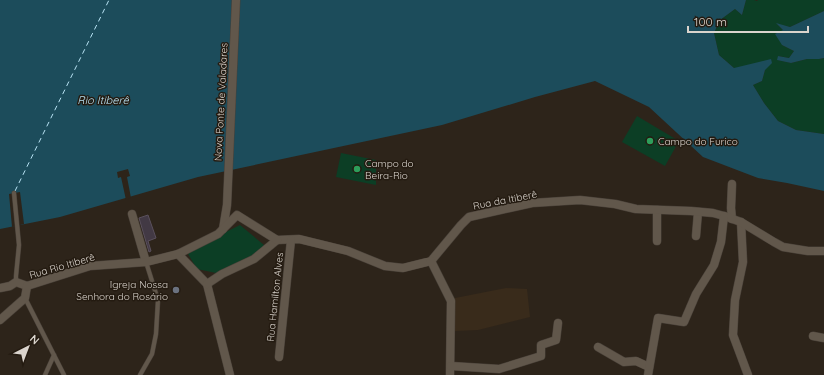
<svg xmlns="http://www.w3.org/2000/svg" width="824" height="375" font-family="Quicksand,sans-serif">
<rect width="100%" height="100%" fill="#2d241a"/>
<polygon fill="#392b1b" points="506,288 527,289 530,317 478,330 455,331 455,298"/>
<g fill="#0c3e25">
<polygon points="746,0 754,0 757,1 758,0 824,0 824,11 790,27 777,24 783,30 782,45 794,51 789,58 778,56 778,60 791,63 807,59 819,59 824,58 824,134 796,130 778,121 764,103 753,85 762,81 765,70 734,68 719,55 714,33 720,20 735,9 742,15"/>
<polygon points="637,116 679,141 665,166 622,142"/>
<polygon points="341,153 376,160 376,185 336,177"/>
<polygon points="240,225 264,245 260,252 243,263 216,273 197,269 188,254 200,245"/>
</g>
<g fill="#1c4c5b">
<polygon points="0,0 746,0 742,15 735,9 720,20 714,33 719,55 734,68 771,59 772,63 765,70 762,81 753,85 764,103 778,121 796,130 824,134 824,191 787,183 758,178 703,157 649,107 595,81 535,97 442,125 198,177 60,217 0,229"/>
<polygon points="824,11 824,58 819,59 807,59 791,63 777,60 778,56 789,58 794,51 782,45 775,34 783,30 776,23 790,27"/>
</g>
<g fill="#2d241a">
<polygon points="128,169 130,176 127,177 131,198 126,200 121,177 118,178 117,172"/>
<polygon points="20,192 24,224 12,227 9,194"/>
</g>
<g fill="none" stroke-linecap="round" stroke-linejoin="round">
<polyline stroke="#b8e3f4" stroke-width="1" stroke-dasharray="5 4" stroke-linecap="butt" points="15,191 109,0"/>
</g>
<polygon fill="#423944" stroke="#5a505c" points="148,215 156,238 148,241 151,251 149,252 139,218"/>
<g fill="none" stroke-linecap="round" stroke-linejoin="round">
<g stroke="#494139" stroke-width="5">
<g id="lane">
<polyline points="14,193 19,245 16,276 16,282"/>
<polyline points="25,298 64,375"/>
<polyline points="45,375 54,355"/>
<polyline points="140,375 152,354 156,334 158,300 146,262"/>
</g>
</g>
<g stroke="#494139" stroke-width="9">
<g id="street">
<polyline points="732,184 731,208 732,219"/>
<polyline points="657,210 657,241"/>
<polyline points="132,214 146,262"/>
<polyline points="741,222 743,262 735,300 733,335 748,375"/>
<polyline points="223,229 227,205 236,0"/>
<polyline points="696,236 698,212"/>
<polyline points="277,240 299,239 348,251 385,266 403,268 431,261 461,225 469,217 532,203 580,200 615,204 636,209 691,211 713,213 724,216 741,222 774,242 783,247 808,251 824,251"/>
<polyline points="178,254 207,284 230,375"/>
<polyline points="431,261 451,301 450,375"/>
<polyline points="207,284 222,274 254,259 277,240"/>
<polyline points="0,288 10,286 16,282 27,286 90,266 146,262 178,254 218,234 237,215 277,240"/>
<polyline points="0,320 25,298 27,286"/>
<polyline points="813,336 824,338"/>
<polyline points="598,347 624,362 636,361 649,367"/>
<polyline points="279,357 291,240"/>
<polyline points="451,366 499,369 541,356 541,345 556,340 558,323"/>
<polyline points="648,375 658,318 684,322 696,294 714,265 721,242 724,216"/>
</g>
</g>
<use href="#lane" stroke="#61574b" stroke-width="4"/>
<use href="#street" stroke="#61574b" stroke-width="8"/>
</g>
<g fill="#2e9e5b" stroke="#241b11" stroke-width="1.5">
<circle cx="650" cy="141" r="4"/>
<circle cx="357" cy="169" r="4"/>
</g>
<circle fill="#6b7280" stroke="#241b11" stroke-width="1.5" cx="176" cy="290" r="4"/>
<g text-anchor="middle" dominant-baseline="central" stroke-width="3" stroke-linejoin="round" paint-order="stroke">
<g font-size="10" fill="#dad4cd" stroke="#241b11">
<text transform="translate(221 102) rotate(-87)">Nova Ponte de Valadares</text>
<text transform="translate(505 200) rotate(-11)">Rua da Itiberê</text>
<text transform="translate(62 266) rotate(-16)">Rua Rio Itiberê</text>
<text transform="translate(275 297) rotate(-84)">Rua Hamilton Alves</text>
</g>
<g font-size="10" fill="#dad4cd" stroke="#241b11" text-anchor="start">
<text x="658" y="141">Campo do Furico</text>
<text x="365" y="163">Campo do<tspan x="365" dy="12">Beira-Rio</tspan></text>
<text x="168" y="284" text-anchor="end">Igreja Nossa<tspan x="168" dy="12">Senhora do Rosário</tspan></text>
</g>
<g font-size="11" font-style="italic" fill="#b8e3f4" stroke="#241b11">
<text x="103" y="100">Rio Itiberê</text>
</g>
</g>
<g transform="translate(28 347) rotate(42)" stroke="#241b11" stroke-width="3" paint-order="stroke">
<path d="M0-3L7 15L0 10L-7 15Z" fill="#dad4cd"/>
<text y="-6" font-size="11" font-weight="bold" text-anchor="middle" fill="#dad4cd">N</text>
</g>
<path d="M688 26v6h120v-6" fill="none" stroke="#dad4cd" stroke-width="2"/>
<text x="694" y="26" font-size="12" fill="#dad4cd" stroke="#241b11" stroke-width="3" paint-order="stroke">100 m</text>
</svg>
